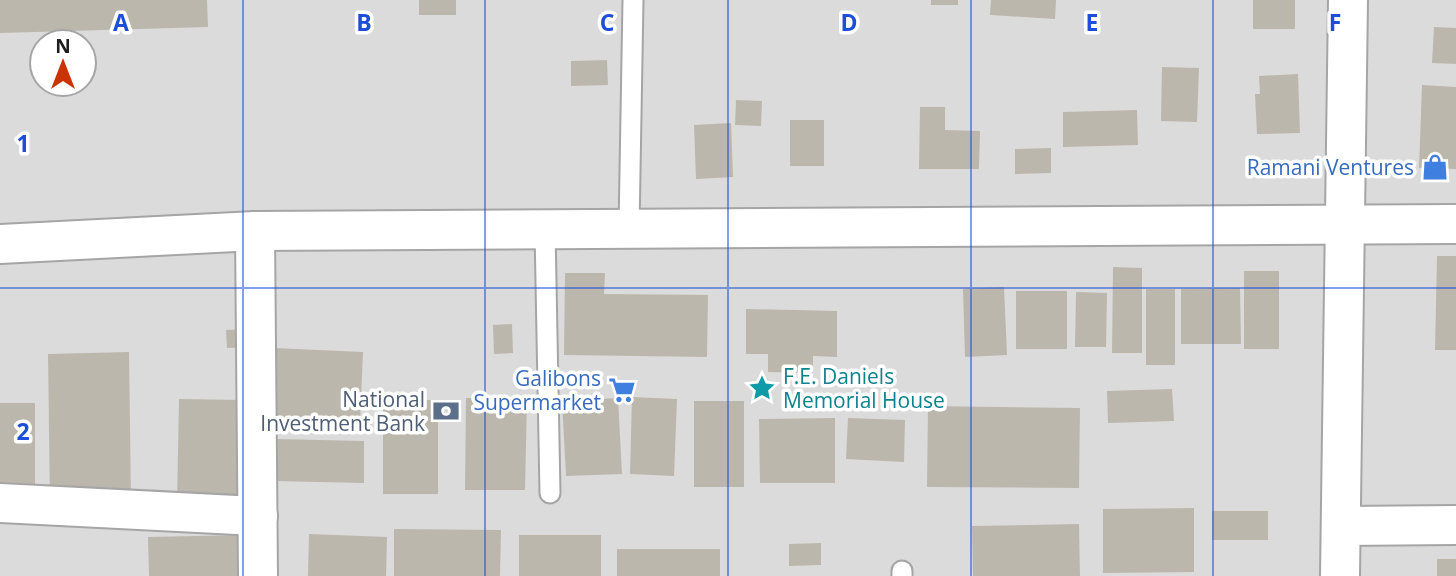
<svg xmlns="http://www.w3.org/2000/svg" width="1456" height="576" font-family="'Open Sans',sans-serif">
<rect width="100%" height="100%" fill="#efeee3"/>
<path fill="#dcdbdb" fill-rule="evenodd" d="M0,0H1456V576H0ZM42,42H84V84H42Z"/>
<g fill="#bcb7ac">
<polygon points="0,0 207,0 208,27 0,33"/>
<rect x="419" y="0" width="37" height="15"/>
<rect x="931" y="0" width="27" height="5"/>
<polygon points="991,0 1056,0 1055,19 990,15"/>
<rect x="1253" y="0" width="42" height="29"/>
<polygon points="1434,27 1456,28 1456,64 1432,63"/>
<polygon points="607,60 608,85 571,86 571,61"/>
<polygon points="1162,67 1199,68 1197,122 1161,121"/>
<polygon points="1298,74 1300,133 1257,134 1255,94 1260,94 1259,76"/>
<polygon points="1422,85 1456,87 1456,169 1419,168"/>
<polygon points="736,100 762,101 761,126 735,125"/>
<polygon points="920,107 945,107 945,130 980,131 979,169 919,169"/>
<polygon points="1137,110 1138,145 1063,147 1063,112"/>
<rect x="790" y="120" width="34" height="46"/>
<polygon points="731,123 733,177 696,179 694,125"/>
<polygon points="1051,148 1051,173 1015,174 1015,149"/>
<polygon points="1437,256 1456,256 1456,350 1435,350"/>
<polygon points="1113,267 1142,268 1142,353 1112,353"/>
<rect x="1244" y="271" width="35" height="78"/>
<polygon points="565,273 605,273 604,294 708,295 707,357 564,355"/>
<polygon points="1004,287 1007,355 965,357 963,289"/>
<polygon points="1240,288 1241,344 1181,344 1181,289"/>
<rect x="1146" y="289" width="29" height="76"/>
<rect x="1016" y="291" width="51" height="58"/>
<polygon points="1076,292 1107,293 1106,347 1075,347"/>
<polygon points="746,309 837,311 837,357 813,356 813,373 768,372 768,354 746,354"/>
<polygon points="512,324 513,353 494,354 493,325"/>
<polygon points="248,329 249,347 227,348 226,330"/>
<polygon points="274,348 363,352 360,422 272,419"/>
<polygon points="129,352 131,503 50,505 48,354"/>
<polygon points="1172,389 1174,421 1108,423 1107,391"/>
<polygon points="632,397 677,399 674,476 630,474"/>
<polygon points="466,398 527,398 525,490 465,490"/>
<polygon points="618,398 622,474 566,476 562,401"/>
<polygon points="179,399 243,400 242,505 177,505"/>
<rect x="383" y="400" width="55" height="94"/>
<rect x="694" y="401" width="50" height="86"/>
<rect x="0" y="403" width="35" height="82"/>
<polygon points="928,406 1080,408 1079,488 927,487"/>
<polygon points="835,418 835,483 760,483 759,419"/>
<polygon points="848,418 905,420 904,462 846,459"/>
<polygon points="274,439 364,441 364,483 274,481"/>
<polygon points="1194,508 1194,572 1103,573 1103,509"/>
<rect x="1212" y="511" width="56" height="29"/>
<polygon points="1079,524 1080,576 973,576 972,526"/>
<polygon points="394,529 501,530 500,576 394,576"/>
<polygon points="309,534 387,537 386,576 308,576"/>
<polygon points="243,535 244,576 149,576 148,537"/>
<rect x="519" y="535" width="82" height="41"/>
<polygon points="821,543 821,565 789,566 789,544"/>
<rect x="617" y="549" width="103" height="27"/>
<rect x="1437" y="559" width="19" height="17"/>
</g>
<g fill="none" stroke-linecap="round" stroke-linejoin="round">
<g stroke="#a5a5a5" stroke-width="23">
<g id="service">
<polyline points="629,229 633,0"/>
<polyline points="545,230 550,493"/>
<polyline points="902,571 902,576"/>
</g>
</g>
<g stroke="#a5a5a5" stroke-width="42">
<g id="minor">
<polyline points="255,231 258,576"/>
<polyline points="0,244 255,231 1456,224"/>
<polyline points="0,503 258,516"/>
<polyline points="1341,526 1456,525"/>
</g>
</g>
<g stroke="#a5a5a5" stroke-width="42">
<polyline id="tertiary" points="1340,576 1348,0"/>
</g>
<use href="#service" stroke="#fff" stroke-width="19"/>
<use href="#minor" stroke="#fff" stroke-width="38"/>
<use href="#tertiary" stroke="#fff" stroke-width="38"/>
</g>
<path fill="none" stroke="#1d4ed8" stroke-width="2" stroke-opacity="0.55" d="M243,0V576M485,0V576M728,0V576M971,0V576M1213,0V576M0,288H1456"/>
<defs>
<g id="shop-bare" transform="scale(2.1)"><path d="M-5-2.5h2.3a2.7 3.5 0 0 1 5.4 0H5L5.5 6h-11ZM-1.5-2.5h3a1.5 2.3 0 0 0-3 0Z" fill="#3f7fe0" stroke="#fff" stroke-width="2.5" paint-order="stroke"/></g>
<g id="sight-bare" transform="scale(2.1)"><path d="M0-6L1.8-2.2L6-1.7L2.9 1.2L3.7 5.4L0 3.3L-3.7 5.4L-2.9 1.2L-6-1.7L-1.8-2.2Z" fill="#0f9aa8" stroke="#fff" stroke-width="2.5" paint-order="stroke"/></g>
<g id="supermarket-bare" transform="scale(2.1)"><path d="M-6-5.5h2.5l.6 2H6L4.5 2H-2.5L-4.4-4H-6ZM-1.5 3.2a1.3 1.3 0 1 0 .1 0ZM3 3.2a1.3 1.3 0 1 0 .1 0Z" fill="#3f7fe0" stroke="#fff" stroke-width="2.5" paint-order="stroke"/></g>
<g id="bank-bare" transform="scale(2.1)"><path d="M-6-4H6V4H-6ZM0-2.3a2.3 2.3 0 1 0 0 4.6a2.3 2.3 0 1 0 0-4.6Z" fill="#5c6f8a" stroke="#fff" stroke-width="2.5" paint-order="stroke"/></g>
</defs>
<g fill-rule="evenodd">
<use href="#shop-bare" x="1435" y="167"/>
<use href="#sight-bare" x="762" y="388"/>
<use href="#supermarket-bare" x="622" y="390"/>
<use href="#bank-bare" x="446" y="411"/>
</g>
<g text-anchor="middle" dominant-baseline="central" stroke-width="7" stroke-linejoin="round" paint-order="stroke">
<g font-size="21" fill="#366cbe" stroke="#fff" text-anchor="end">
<text x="1414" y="167">Ramani Ventures</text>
<text x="601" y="378">Galibons<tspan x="601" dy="24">Supermarket</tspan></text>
</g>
<g font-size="21" fill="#0d838f" stroke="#fff" text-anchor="start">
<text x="783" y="376">F.E. Daniels<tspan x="783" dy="24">Memorial House</tspan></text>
</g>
<g font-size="21" fill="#4e5e75" stroke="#fff" text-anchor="end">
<text x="425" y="399">National<tspan x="425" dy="24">Investment Bank</tspan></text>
</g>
</g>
<g font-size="23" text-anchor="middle" font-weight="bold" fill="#1d4ed8" stroke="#fff" stroke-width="7" stroke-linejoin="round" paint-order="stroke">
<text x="121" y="31">A</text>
<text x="364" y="31">B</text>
<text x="607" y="31">C</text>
<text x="849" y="31">D</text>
<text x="1092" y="31">E</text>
<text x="1335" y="31">F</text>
<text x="23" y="152">1</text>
<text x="23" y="440">2</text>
</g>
<g transform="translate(63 63)"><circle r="33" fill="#ffffff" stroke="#a5a5a5" stroke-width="2"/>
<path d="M0-5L12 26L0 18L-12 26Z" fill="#cb3300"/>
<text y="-10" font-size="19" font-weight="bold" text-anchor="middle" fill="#1e1e1e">N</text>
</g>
</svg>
